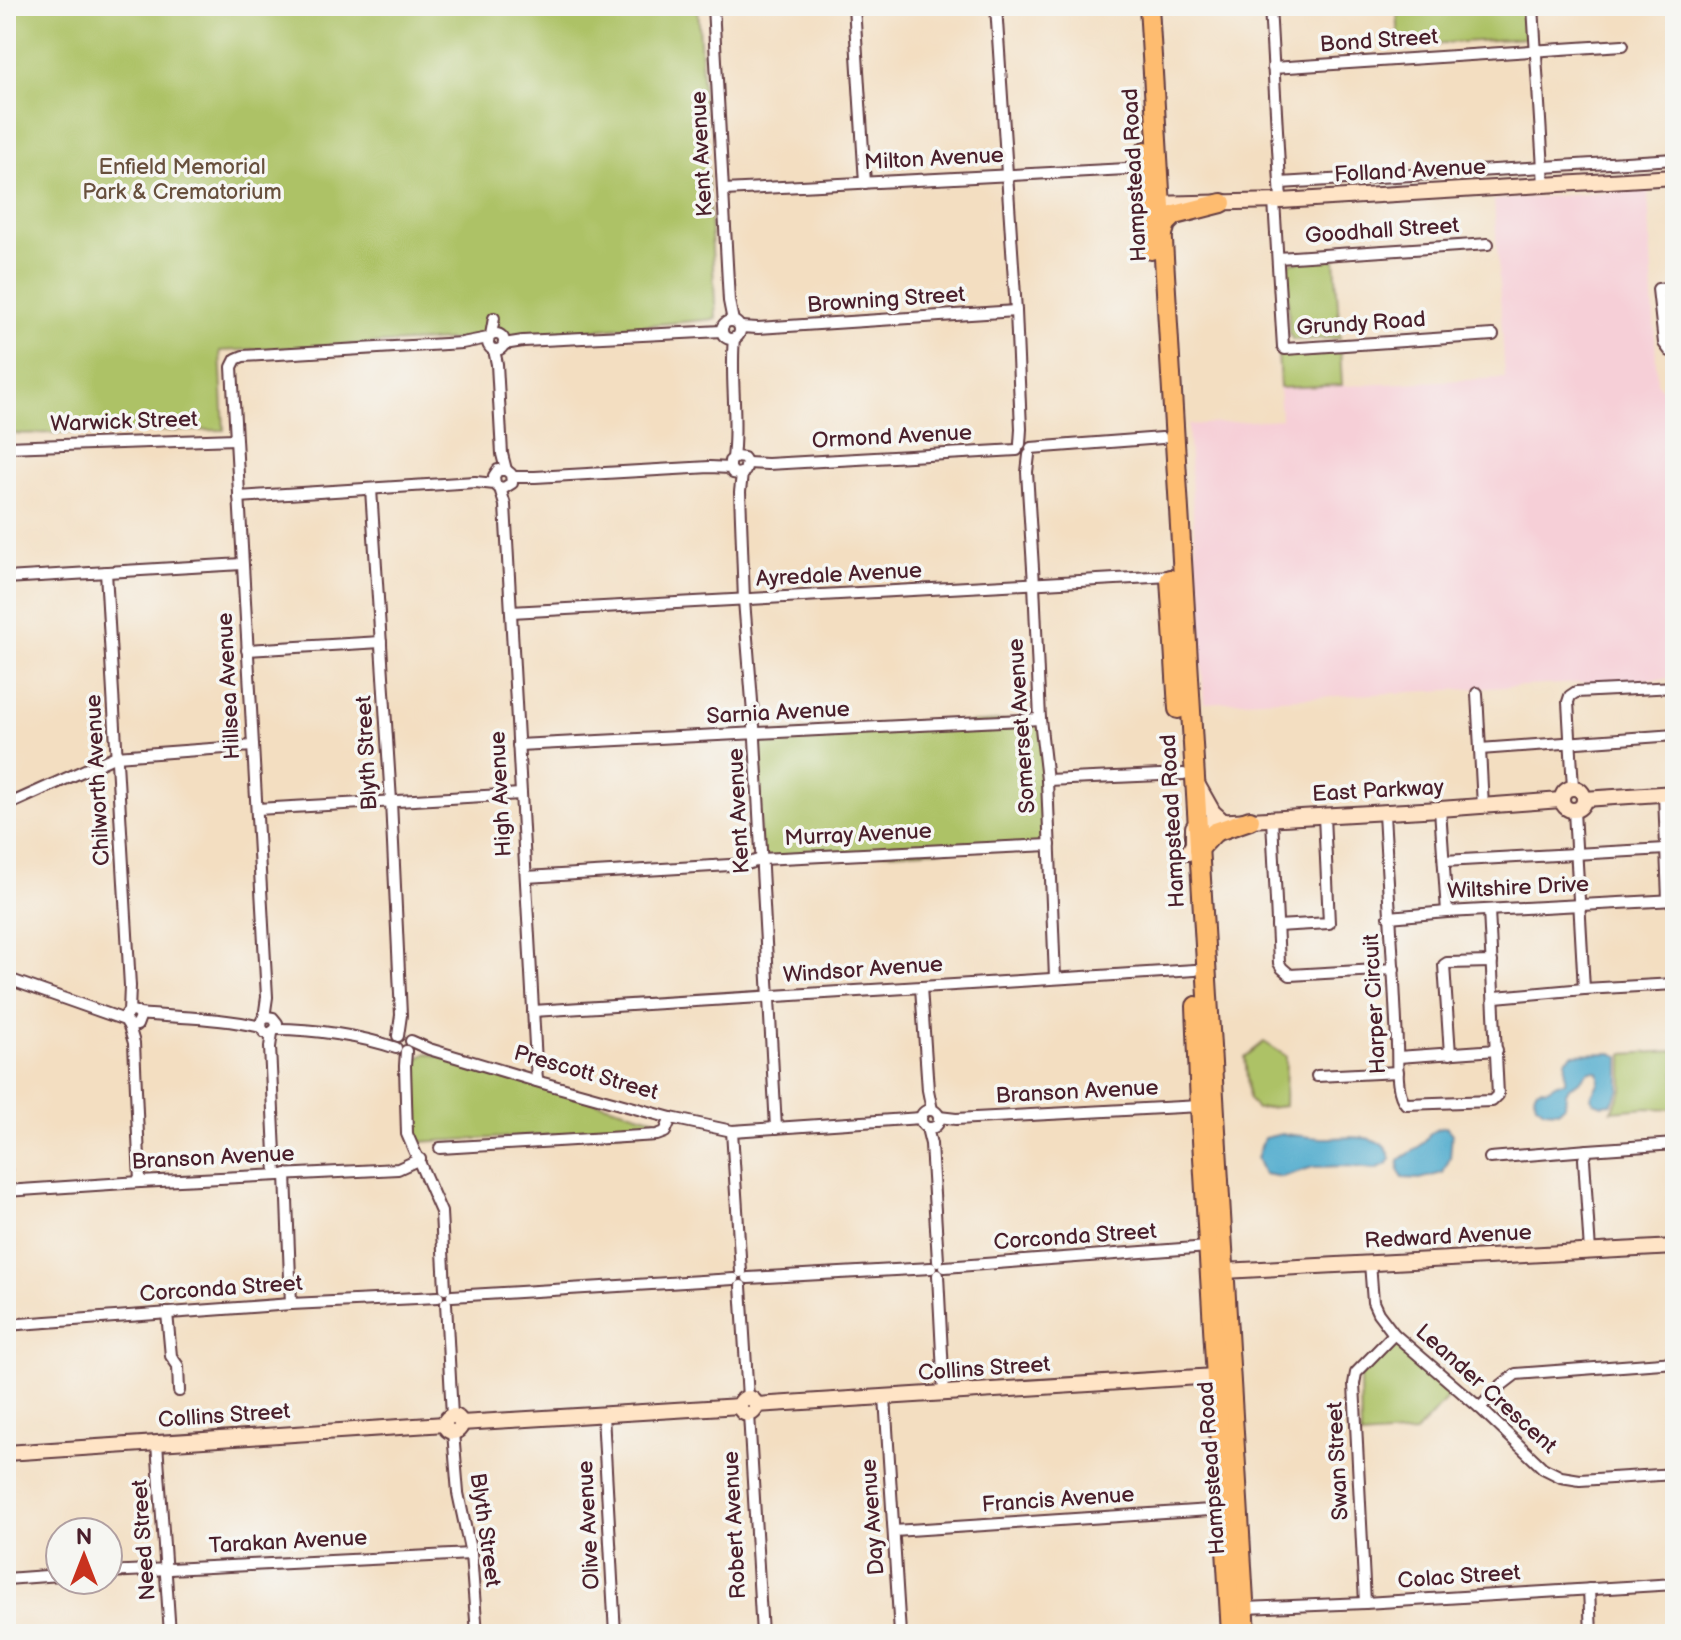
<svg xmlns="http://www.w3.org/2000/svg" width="1681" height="1640" font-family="'Balsamiq Sans',sans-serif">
<rect width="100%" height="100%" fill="#f6f6f2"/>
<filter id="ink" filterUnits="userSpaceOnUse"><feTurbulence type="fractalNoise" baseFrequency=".0125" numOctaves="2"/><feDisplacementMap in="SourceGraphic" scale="16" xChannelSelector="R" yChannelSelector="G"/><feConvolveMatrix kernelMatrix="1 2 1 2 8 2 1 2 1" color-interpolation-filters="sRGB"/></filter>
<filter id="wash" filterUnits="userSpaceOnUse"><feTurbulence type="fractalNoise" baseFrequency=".006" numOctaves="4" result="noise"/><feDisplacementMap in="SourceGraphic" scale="32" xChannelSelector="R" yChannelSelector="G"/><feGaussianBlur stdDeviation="1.8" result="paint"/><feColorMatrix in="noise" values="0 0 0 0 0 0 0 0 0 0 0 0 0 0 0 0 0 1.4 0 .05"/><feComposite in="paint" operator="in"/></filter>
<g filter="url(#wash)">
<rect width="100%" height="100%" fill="#f3dec1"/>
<polygon fill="#f6cfd7" points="1648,190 1657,382 1675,409 1675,678 1204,703 1188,425 1281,419 1279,389 1505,378 1494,200"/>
<g fill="#adc266" stroke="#7c7048" stroke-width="2">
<polygon points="6,6 698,6 716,319 514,337 492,331 471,339 220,351 224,430 6,434"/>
<polygon points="1397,6 1524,6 1526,38 1399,46"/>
<polygon points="1335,259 1340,338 1293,340 1289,333 1287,266 1293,262"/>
<polygon points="1340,348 1342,385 1280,388 1278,351"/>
<polygon points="1040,719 1050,845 761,859 755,734"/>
<polygon points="1264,1042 1286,1056 1285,1106 1257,1109 1249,1099 1245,1057"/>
<polygon points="1675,1051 1675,1109 1647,1108 1611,1111 1623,1089 1623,1054"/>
<polygon points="427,1053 655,1119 659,1123 657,1128 651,1130 417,1142 414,1132 410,1064"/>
<polygon points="1394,1342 1450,1395 1416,1433 1361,1437 1360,1377"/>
</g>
<g fill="#4fabcd" stroke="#4c657c" stroke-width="2">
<path d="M1612,1053L1620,1057V1089L1611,1104L1602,1105L1594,1102L1591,1097C1594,1087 1602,1084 1598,1072C1587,1067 1586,1077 1578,1082C1575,1084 1572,1085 1569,1087L1566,1093L1565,1105L1558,1111L1544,1110L1536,1104L1534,1095L1536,1090L1541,1088L1547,1089L1557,1083L1565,1082L1566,1060L1572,1054Z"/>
<path d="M1446,1127L1452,1134L1450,1158L1443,1173L1420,1179L1403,1178L1398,1170L1399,1161C1404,1156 1409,1154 1415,1150C1429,1141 1426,1130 1446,1127Z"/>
<path d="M1282,1134C1296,1135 1309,1137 1322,1138C1344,1139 1383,1129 1391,1159L1387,1164L1375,1169L1345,1166L1313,1167L1282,1177L1264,1174L1257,1158L1264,1138Z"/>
</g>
</g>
<g filter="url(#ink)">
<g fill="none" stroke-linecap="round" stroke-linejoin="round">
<g stroke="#633c42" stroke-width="14">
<g id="street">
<polyline points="713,6 729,301 733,321"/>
<polyline points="854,6 865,183"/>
<polyline points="996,6 1016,311 1021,429 1020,444"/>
<polyline points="1270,6 1281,201"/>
<polyline points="1533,6 1544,185"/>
<polyline points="1273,68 1623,45"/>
<polyline points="1280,183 1675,159"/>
<polyline points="724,190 1146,168"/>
<polyline points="1274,201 1283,347 1285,349 1493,335"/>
<polyline points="1278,258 1488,244"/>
<polyline points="1675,287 1658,289 1664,343 1670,351 1675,352"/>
<circle cx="731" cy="330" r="9"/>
<polyline points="740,327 758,328 1016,311"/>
<circle cx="496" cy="342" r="8"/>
<polyline points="491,335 494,318"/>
<polyline points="504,344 523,341 722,331"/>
<polyline points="494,350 497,364 502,454 506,470"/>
<polyline points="6,447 235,439"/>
<polyline points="1031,448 1162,438"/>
<polyline points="1029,455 1027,472 1034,584 1040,719 1047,780 1055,978"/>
<path d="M733,458C738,418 730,378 734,338"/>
<polyline points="747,463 768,464 1017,450"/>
<polyline points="742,474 740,492 744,600 755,739 776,1128"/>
<polyline points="512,477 535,477 710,467 730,468 733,473 739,474 745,471 747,463 744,458 736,457 730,461 730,468"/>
<polyline points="500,488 505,505 537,1081"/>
<polyline points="371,489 391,801 401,1015 398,1036"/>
<polyline points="239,497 475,482 495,484 498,487 504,488 512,483 511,474 506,470 498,470 494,476 495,484"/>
<polyline points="106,572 130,986 129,1012"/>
<polyline points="6,578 242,564"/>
<polyline points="511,612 1170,576"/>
<polyline points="247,650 381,642"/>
<polyline points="1477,693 1483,806"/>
<polyline points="518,745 1040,719"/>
<polyline points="1480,749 1675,735"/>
<polyline points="1047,780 1183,774"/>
<polyline points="1573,788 1568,702 1570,696 1576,692 1675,687"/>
<polyline points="1664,794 1668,900"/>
<polyline points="6,803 14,802 116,756 252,746"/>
<polyline points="257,809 521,794"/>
<polyline points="1440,809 1447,912"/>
<polyline points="1574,811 1584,989"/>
<path d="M1384,813C1388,890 1394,967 1397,1045C1398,1061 1395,1093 1406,1104L1492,1101L1498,1095L1489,910"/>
<polyline points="1272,819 1279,963 1282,968 1290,975 1394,969"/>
<polyline points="1444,861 1666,849"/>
<polyline points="526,877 747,864 761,859 1050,845"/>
<polyline points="1389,917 1447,912 1675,900"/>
<polyline points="1277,926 1329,923 1324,816"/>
<path d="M6,981H14L125,1020L129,1026L137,1025L140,1017L136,1012C129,1010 125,1013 125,1020"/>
<polyline points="921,987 928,1090 932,1110"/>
<polyline points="1495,997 1584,989 1675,984"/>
<polyline points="533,1011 1195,970"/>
<path d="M139,1014C180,1018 220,1017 261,1027L264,1032L269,1034L276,1029L277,1023L273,1018L267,1017L262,1020L261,1027"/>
<polyline points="264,1018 267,997 232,367 236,359 243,356 462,343 488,338"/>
<polyline points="129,1026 134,1043 140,1182"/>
<path d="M276,1029C312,1029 362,1036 396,1048"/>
<polyline points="272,1033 270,1047 276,1175"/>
<polyline points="411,1041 429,1049 543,1083 671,1118 732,1131 921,1118"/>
<polyline points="406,1051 405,1066 407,1134 441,1212 445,1289"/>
<polyline points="1450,1054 1444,965 1447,963 1492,962"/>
<polyline points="1398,1057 1497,1050"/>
<polyline points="1317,1076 1398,1072"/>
<circle cx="930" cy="1119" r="9"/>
<polyline points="939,1117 956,1119 1200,1106"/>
<polyline points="927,1128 931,1144 938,1261"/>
<polyline points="732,1131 741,1272"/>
<polyline points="440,1148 657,1135 665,1132 671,1118"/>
<polyline points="1490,1158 1588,1150"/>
<polyline points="6,1167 7,1191"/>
<polyline points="286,1174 291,1304"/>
<polyline points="6,1191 140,1182 398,1169 420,1159"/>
<polyline points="1590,1252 1584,1159 1588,1150 1675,1144"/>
<polyline points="1370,1263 1373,1302 1378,1313 1394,1334 1480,1408 1543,1468 1561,1477 1580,1480 1675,1474"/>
<polyline points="945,1267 1208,1247"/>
<polyline points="938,1275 944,1393"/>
<polyline points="748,1278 931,1268"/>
<polyline points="741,1286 748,1398"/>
<polyline points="452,1296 734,1279"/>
<polyline points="446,1303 452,1416"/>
<polyline points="167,1313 171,1356 178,1366 179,1391"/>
<polyline points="6,1325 291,1304 438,1297"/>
<polyline points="885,1397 900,1634"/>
<polyline points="1480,1408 1499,1387 1516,1374 1675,1362"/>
<polyline points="749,1414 762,1634"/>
<polyline points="603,1415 615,1634"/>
<polyline points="453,1432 458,1493 471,1554 477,1634"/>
<polyline points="157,1443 170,1634"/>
<polyline points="894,1531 1225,1509"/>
<polyline points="108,1572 471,1554"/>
<polyline points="6,1579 60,1575"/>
<polyline points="1589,1589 1591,1634"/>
<polyline points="1365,1603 1354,1384 1356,1373 1394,1334"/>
<polyline points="1245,1608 1365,1603 1675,1584"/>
</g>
</g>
<g stroke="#633c42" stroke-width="18">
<g id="secondary">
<polyline points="1152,204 1281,201 1675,177"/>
<polyline points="1195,780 1213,812 1224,822"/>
<circle cx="1573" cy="799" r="11"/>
<polyline points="1584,799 1675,793"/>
<polyline points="1188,853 1193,844 1193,827 1197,823 1440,809 1561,800"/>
<polyline points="1224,1271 1675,1247"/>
<circle cx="748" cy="1406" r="8"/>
<polyline points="756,1405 1215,1376"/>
<circle cx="453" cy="1424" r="8"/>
<polyline points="461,1423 740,1406"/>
<polyline points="6,1453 445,1424"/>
</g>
</g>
<g stroke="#633c42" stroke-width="22">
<g id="highway">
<polyline points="1149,6 1246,1634"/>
<polyline points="1145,151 1151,250"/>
<polyline points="1163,234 1166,224 1175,215 1222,203"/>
<polyline points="1170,579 1178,709"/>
<polyline points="1199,849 1215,832 1250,820"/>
<polyline points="1196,1006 1200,1106 1231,1634"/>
</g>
</g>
<use href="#street" stroke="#fff" stroke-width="10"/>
<use href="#secondary" stroke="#ffe4c6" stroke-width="14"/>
<use href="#highway" stroke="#febc70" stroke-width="18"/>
</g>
</g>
<g text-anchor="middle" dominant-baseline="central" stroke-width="7" stroke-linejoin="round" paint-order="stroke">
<g font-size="22" fill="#4a1f2b" stroke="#f6f6f2">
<text transform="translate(1379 41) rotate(-4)">Bond Street</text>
<text transform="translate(702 154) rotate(-93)">Kent Avenue</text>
<text transform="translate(934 159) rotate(-3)">Milton Avenue</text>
<text transform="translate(1410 171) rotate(-3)">Folland Avenue</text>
<text transform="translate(1135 175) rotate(-93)">Hampstead Road</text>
<text transform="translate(1382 231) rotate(-4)">Goodhall Street</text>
<text transform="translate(886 300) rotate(-4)">Browning Street</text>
<text transform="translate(1361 324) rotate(-4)">Grundy Road</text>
<text transform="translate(124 422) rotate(-2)">Warwick Street</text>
<text transform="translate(892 437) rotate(-3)">Ormond Avenue</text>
<text transform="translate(839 575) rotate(-3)">Ayredale Avenue</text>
<text transform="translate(229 686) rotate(-93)">Hillsea Avenue</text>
<text transform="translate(778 713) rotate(-3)">Sarnia Avenue</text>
<text transform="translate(1022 726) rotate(-94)">Somerset Avenue</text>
<text transform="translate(367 753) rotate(-93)">Blyth Street</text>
<text transform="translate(98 780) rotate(-93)">Chilworth Avenue</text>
<text transform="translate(1378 791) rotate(-3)">East Parkway</text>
<text transform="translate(501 794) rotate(-93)">High Avenue</text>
<text transform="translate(739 811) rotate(-93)">Kent Avenue</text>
<text transform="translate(1173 821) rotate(-93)">Hampstead Road</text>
<text transform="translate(858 835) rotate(-3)">Murray Avenue</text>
<text transform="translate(1518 888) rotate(-3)">Wiltshire Drive</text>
<text transform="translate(863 970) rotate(-4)">Windsor Avenue</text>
<text transform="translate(1375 1004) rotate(-93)">Harper Circuit</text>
<text transform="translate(586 1073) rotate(16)">Prescott Street</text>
<text transform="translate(1077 1092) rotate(-3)">Branson Avenue</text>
<text transform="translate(213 1158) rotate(-3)">Branson Avenue</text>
<text transform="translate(1075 1237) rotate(-4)">Corconda Street</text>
<text transform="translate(1448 1237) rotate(-3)">Redward Avenue</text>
<text transform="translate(221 1289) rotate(-4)">Corconda Street</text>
<text transform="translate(984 1369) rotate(-4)">Collins Street</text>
<text transform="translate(1486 1389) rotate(42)">Leander Crescent</text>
<text transform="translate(224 1416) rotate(-4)">Collins Street</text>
<text transform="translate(1338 1461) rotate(-93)">Swan Street</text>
<text transform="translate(1212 1468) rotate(-94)">Hampstead Road</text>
<text transform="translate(1058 1500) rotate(-4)">Francis Avenue</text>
<text transform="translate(873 1517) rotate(-94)">Day Avenue</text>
<text transform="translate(589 1525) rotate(-93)">Olive Avenue</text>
<text transform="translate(735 1525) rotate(-93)">Robert Avenue</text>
<text transform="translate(485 1530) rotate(82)">Blyth Street</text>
<text transform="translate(144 1540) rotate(-94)">Need Street</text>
<text transform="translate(288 1542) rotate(-3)">Tarakan Avenue</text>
<text transform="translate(1459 1577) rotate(-4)">Colac Street</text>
</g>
<g font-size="22" fill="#68503d" stroke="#f6f6f2">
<text x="182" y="167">Enfield Memorial<tspan x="182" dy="25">Park &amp; Crematorium</tspan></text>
</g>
</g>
<rect width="1681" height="1640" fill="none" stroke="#f6f6f2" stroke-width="32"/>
<g transform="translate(84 1556)"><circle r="38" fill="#f6f6f2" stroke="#b1a0a2" stroke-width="2"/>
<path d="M0-6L14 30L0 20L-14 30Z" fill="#c8321e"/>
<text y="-12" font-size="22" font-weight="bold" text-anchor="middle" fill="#4a1f2b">N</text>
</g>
</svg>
